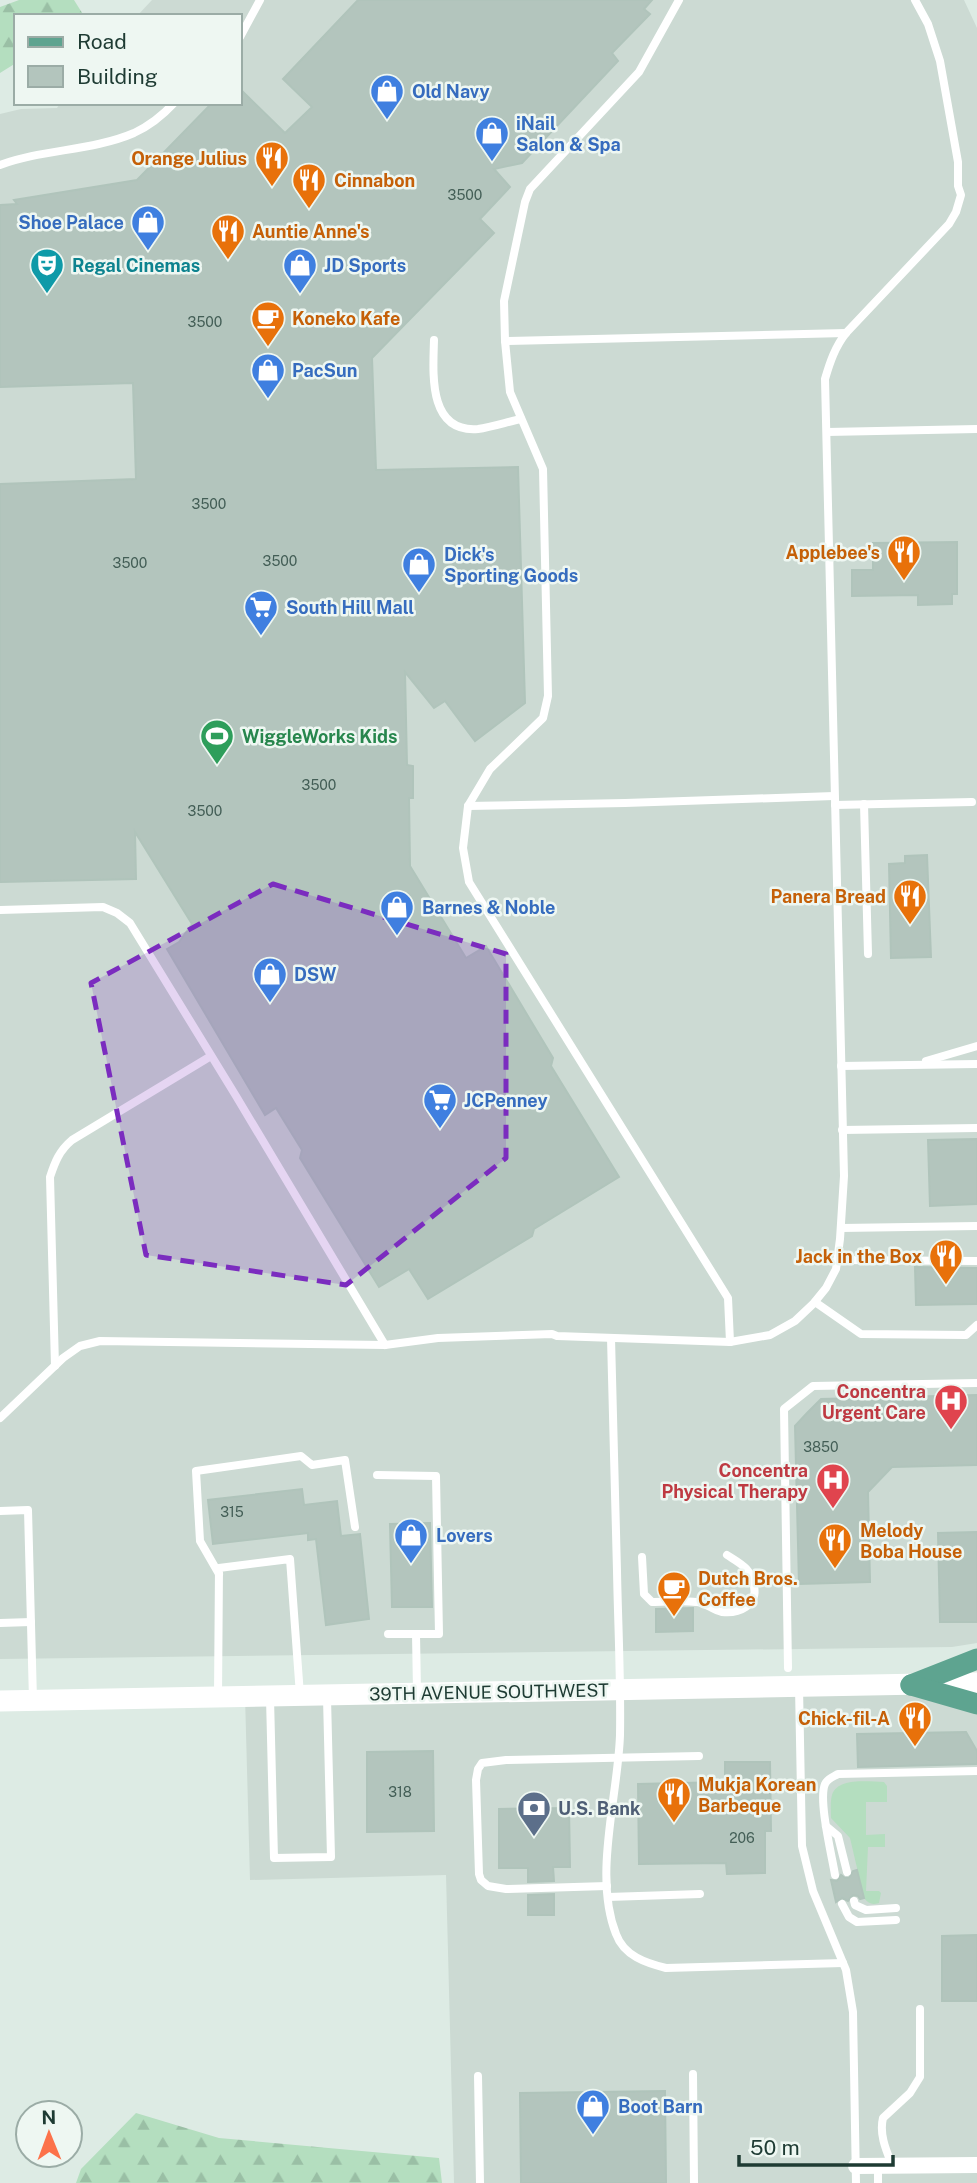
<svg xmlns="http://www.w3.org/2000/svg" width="977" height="2183" font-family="'Public Sans',sans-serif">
<defs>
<pattern id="forest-firs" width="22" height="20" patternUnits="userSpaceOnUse" patternTransform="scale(1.75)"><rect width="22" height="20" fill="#b4debf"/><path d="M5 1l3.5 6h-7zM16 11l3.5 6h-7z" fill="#9abfa5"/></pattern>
</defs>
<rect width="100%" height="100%" fill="#ddebe4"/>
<g fill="#ccdad3">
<polygon points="152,0 964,0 977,28 977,1643 952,1647 0,1659 0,114 21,109 57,108 60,103 240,103 240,16 137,16"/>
<polygon points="977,1682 977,2183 454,2183 446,1875 250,1880 245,1696"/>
</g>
<g fill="url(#forest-firs)">
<polygon points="19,0 74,0 84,16 16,16 16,63 0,73 0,7"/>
<polygon points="136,2113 219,2138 439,2158 442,2183 76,2183 81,2169"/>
</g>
<path fill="#b4debf" d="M884,1782L887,1786V1802H866V1835L885,1834V1847H868L866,1891H879L881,1893L879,1903C872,1905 869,1904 864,1898L850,1838L831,1818C831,1811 830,1802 832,1795C838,1777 869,1782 884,1782Z"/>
<g fill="#b3c5bd" stroke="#b0c4bb" stroke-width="2">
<polygon points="358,0 652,0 644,9 650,14 612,53 618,61 522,163 494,169 510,187 480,219 494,233 372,358 376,470 518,467 525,703 475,741 445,701 434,708 405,672 407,765 413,766 413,798 409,798 410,866 466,958 486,946 553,1058 551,1066 619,1177 534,1229 532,1236 428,1299 409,1269 379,1287 300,1158 302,1150 276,1108 265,1115 167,949 179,942 192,924 135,832 136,879 0,882 0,484 136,479 133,383 0,387 0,205 17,204 14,200 137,180 212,103 240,103 240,89 285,133 312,107 283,79"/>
<polygon points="957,542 957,594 952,594 952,604 918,605 918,595 852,596 852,570 873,570 873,543"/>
<polygon points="927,855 931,957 891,958 889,864 905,863 905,856"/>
<polygon points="977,1139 977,1204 930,1206 928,1140"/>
<polygon points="915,1267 977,1268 977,1304 916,1305"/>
<polygon points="977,1395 977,1465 892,1467 868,1492 870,1582 799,1584 795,1426 807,1413 821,1399"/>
<polygon points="302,1489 304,1505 337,1501 341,1536 360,1534 369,1619 326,1625 316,1539 308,1540 308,1533 213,1544 208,1500"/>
<polygon points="430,1523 432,1607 392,1607 390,1524"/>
<polygon points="977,1532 977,1622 940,1622 938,1533"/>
<polygon points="693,1608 693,1631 656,1632 656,1609"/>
<polygon points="966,1732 977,1751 977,1764 858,1767 857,1734"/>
<polygon points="433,1751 434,1831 367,1832 367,1752"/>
<polygon points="725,1762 770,1762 771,1831 765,1831 765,1873 727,1874 726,1863 639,1864 638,1784 725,1782"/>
<polygon points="569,1808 570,1867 553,1867 554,1881 528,1882 528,1868 499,1868 499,1809"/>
<polygon points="857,1870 864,1898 860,1899 858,1896 853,1895 848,1901 842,1898 836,1902 831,1880 837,1881 841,1875 845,1878 849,1878 853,1871"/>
<polygon points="554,1894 554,1915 528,1915 528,1895"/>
<polygon points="977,1935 977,2001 942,2001 942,1936"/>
<polygon points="665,2091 666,2183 521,2183 520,2093"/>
</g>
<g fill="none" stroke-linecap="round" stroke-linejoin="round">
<g stroke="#fff" stroke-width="8">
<polyline points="679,0 639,72 530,189 525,202 504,301 505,341 510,392 543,469 548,696 543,718 490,769 468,806 463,848 469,882 728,1298 730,1342"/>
<polyline points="240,37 260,0"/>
<path d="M0,165C43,149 92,151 134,133C149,126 163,115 174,103"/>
<path d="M434,340C433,374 428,433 478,429C492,427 507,422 521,419"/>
<polyline points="505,341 846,333"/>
<polyline points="827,432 977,429"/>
<polyline points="864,804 868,954"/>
<polyline points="835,805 972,802"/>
<polyline points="468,806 625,803 834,796"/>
<polyline points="0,910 103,907 117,913 130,923 236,1096 385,1345"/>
<polyline points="926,1061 977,1046"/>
<polyline points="841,1066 977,1064"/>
<polyline points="842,1130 977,1128"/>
<polyline points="841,1228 977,1226"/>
<polyline points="837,1260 977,1261"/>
<polyline points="815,1302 861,1334 966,1335 977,1325"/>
<path d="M611,1338C613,1415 615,1493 617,1571C618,1625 621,1680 620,1735C618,1796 593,1876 616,1934C624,1956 646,1963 666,1968L843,1963"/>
<path d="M55,1366L50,1177C55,1162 59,1151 72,1140L211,1056"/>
<path d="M0,1418L63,1358L80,1346L100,1341L385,1345L438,1338L552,1334L557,1336L730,1342L770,1335L795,1321L813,1304L826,1288L836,1269L840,1239L844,1176L825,379C830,362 835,347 846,333L949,224L956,212L961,195L958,186V162L940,61L928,24L915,0"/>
<polyline points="377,1475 436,1476 439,1634 388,1634"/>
<polyline points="0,1511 28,1510 33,1700"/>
<path d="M642,1557L644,1594L652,1602C666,1602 681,1600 696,1602C705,1602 712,1610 722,1612C739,1614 758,1605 754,1586C751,1568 741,1564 727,1555"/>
<polyline points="219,1574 200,1541 196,1471 301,1456 312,1465 345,1460 355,1527"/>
<polyline points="0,1623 31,1622"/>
<polyline points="416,1634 417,1691"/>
<polyline points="788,1668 784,1409 813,1386 977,1383"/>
<polyline points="799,1687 802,1846 813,1891 846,1970 853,2012 856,2183"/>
<polyline points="218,1696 219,1568 290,1559 300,1695"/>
<polyline points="270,1698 274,1858 331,1857 327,1698"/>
<polyline points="826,1826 838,1836 847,1872"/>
<path d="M835,1875C832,1856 818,1800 825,1784C828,1778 833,1777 838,1774L977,1771"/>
<polyline points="607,1886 506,1889 488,1886 481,1880 479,1874 476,1780 478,1769 482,1763 506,1760 699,1756"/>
<polyline points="608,1897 700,1894"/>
<polyline points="854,1901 855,1905 866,1910 896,1908"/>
<polyline points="842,1904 849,1917 857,1922 896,1920"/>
<polyline points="693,2074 694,2183"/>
<polyline points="478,2076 480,2183"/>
<path d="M892,2165C886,2150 879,2134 883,2118L910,2093L920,2077V2009"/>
<polyline points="878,2166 878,2183"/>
</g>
<polyline stroke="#fff" stroke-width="16" points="856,2166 977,2165"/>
<polyline stroke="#fff" stroke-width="21" points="0,1701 977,1683"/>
<g stroke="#5ea490" stroke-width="21">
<polyline points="911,1685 977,1659"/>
<polyline points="911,1685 977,1704"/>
</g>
</g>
<path fill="#7b2cbf" fill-opacity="0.2" stroke="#7b2cbf" stroke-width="5" stroke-dasharray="14 9" stroke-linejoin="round" d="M273,884L506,954V1158L346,1285L146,1255L91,983Z"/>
<defs>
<g id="shop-pin" transform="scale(1.75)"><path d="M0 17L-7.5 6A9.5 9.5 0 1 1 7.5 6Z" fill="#3f7fe0" stroke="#eef7f2"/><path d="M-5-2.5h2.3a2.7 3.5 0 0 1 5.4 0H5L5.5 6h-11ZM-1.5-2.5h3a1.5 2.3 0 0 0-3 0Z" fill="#fff"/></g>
<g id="restaurant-pin" transform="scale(1.75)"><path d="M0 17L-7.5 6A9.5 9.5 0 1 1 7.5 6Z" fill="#e8710a" stroke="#eef7f2"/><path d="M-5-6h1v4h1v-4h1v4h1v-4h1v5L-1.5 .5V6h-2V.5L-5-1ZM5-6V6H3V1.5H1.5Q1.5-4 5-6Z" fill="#fff"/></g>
<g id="theatre-pin" transform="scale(1.75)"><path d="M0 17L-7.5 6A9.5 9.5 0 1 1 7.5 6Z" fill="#0f9aa8" stroke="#eef7f2"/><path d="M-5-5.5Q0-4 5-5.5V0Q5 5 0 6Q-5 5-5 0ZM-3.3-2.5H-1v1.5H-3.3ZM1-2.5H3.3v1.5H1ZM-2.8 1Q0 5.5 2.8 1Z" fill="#fff"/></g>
<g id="cafe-pin" transform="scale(1.75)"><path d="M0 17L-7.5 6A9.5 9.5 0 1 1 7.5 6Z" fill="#e8710a" stroke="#eef7f2"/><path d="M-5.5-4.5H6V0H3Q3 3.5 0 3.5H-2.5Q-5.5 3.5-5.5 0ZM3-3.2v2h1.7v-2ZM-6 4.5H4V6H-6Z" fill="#fff"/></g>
<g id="supermarket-pin" transform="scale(1.75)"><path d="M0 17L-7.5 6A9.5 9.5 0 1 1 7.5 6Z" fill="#3f7fe0" stroke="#eef7f2"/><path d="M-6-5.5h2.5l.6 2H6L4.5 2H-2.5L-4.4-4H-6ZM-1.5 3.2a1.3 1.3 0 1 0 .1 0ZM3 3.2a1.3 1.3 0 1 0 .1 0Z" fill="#fff"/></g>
<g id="stadium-pin" transform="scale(1.75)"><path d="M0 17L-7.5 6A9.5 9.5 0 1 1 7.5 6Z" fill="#2e9e5b" stroke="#eef7f2"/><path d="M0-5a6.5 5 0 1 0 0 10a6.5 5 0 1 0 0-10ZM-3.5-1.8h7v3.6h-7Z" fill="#fff"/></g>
<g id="hospital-pin" transform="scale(1.75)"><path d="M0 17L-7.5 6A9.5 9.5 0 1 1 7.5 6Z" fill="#e0444e" stroke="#eef7f2"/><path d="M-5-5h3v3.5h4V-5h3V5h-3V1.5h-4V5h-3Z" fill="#fff"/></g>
<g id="bank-pin" transform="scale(1.75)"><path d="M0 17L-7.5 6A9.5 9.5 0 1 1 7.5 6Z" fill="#5c6f8a" stroke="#eef7f2"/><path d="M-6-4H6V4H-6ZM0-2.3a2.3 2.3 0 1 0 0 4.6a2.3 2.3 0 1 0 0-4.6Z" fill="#fff"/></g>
</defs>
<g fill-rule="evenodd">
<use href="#shop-pin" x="387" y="91"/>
<use href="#shop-pin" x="492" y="133"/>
<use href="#restaurant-pin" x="272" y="158"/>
<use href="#restaurant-pin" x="309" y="180"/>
<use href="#shop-pin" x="148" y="222"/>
<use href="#restaurant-pin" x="228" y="231"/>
<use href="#theatre-pin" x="47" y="265"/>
<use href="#shop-pin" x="300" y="265"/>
<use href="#cafe-pin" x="268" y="318"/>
<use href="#shop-pin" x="268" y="370"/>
<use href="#restaurant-pin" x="904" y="552"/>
<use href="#shop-pin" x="419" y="564"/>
<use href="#supermarket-pin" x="261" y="607"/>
<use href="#stadium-pin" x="217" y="736"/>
<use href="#restaurant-pin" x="910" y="896"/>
<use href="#shop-pin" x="397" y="907"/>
<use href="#shop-pin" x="270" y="974"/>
<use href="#supermarket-pin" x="440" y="1100"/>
<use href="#restaurant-pin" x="946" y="1256"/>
<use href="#hospital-pin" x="951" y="1401"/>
<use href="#hospital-pin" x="833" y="1480"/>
<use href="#shop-pin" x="411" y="1535"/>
<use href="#restaurant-pin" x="835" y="1540"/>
<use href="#cafe-pin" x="674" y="1588"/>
<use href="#restaurant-pin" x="915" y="1718"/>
<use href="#restaurant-pin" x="674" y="1794"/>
<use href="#bank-pin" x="534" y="1808"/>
<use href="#shop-pin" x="593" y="2106"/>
</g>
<g text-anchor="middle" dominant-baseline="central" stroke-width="5" stroke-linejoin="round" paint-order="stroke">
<g font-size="14" fill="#435e56">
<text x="465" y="195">3500</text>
<text x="205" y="322">3500</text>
<text x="209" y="504">3500</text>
<text x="280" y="561">3500</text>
<text x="130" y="563">3500</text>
<text x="319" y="785">3500</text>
<text x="205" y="811">3500</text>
<text x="821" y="1447">3850</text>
<text x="232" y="1512">315</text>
<text x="400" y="1792">318</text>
<text x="742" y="1838">206</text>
</g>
<g font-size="18" font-weight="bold" fill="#366cbe" stroke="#eef7f2" text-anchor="start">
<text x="412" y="91">Old Navy</text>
<text x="516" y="123">iNail<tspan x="516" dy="21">Salon &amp; Spa</tspan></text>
<text x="124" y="222" text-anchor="end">Shoe Palace</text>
<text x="324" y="265">JD Sports</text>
<text x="292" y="370">PacSun</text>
<text x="444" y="554">Dick's<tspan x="444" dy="21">Sporting Goods</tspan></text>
<text x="286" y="607">South Hill Mall</text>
<text x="422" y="907">Barnes &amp; Noble</text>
<text x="294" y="974">DSW</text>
<text x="464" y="1100">JCPenney</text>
<text x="436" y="1535">Lovers</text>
<text x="618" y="2106">Boot Barn</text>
</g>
<g font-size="18" font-weight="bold" fill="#c56008" stroke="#eef7f2" text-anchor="start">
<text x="247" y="158" text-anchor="end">Orange Julius</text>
<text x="334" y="180">Cinnabon</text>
<text x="252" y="231">Auntie Anne's</text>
<text x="292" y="318">Koneko Kafe</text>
<text x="880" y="552" text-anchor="end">Applebee's</text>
<text x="886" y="896" text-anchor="end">Panera Bread</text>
<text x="922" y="1256" text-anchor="end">Jack in the Box</text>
<text x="860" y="1530">Melody<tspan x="860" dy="21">Boba House</tspan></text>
<text x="698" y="1578">Dutch Bros.<tspan x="698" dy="21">Coffee</tspan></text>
<text x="890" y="1718" text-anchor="end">Chick-fil-A</text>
<text x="698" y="1784">Mukja Korean<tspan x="698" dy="21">Barbeque</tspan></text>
</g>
<g font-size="18" font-weight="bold" fill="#0d838f" stroke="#eef7f2" text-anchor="start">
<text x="72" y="265">Regal Cinemas</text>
</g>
<g font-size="18" font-weight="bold" fill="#27864d" stroke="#eef7f2" text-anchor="start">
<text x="242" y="736">WiggleWorks Kids</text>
</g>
<g font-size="18" font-weight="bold" fill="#be3a42" stroke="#eef7f2" text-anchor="end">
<text x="926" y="1391">Concentra<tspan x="926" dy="21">Urgent Care</tspan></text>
<text x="808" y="1470">Concentra<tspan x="808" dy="21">Physical Therapy</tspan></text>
</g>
<g font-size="18" fill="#1e3b33" stroke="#eef7f2">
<text transform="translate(489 1692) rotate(-1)">39TH AVENUE SOUTHWEST</text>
</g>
<g font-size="18" font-weight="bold" fill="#4e5e75" stroke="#eef7f2" text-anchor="start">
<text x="558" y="1808">U.S. Bank</text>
</g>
</g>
<rect x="14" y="14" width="228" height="91" fill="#eef7f2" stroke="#9baca6" stroke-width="2"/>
<rect x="28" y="37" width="35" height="10" fill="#5ea490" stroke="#9baca6" stroke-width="2"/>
<text x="77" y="49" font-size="21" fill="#1e3b33">Road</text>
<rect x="28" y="66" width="35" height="21" fill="#b3c5bd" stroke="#9baca6" stroke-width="2"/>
<text x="77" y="84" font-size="21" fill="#1e3b33">Building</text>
<g transform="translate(49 2134) rotate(359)"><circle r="33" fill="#eef7f2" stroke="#9baca6" stroke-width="2"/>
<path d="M0-5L12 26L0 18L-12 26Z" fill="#fc724a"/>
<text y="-10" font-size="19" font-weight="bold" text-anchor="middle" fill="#1e3b33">N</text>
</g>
<path d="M739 2155v10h154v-10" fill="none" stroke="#1e3b33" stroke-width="3.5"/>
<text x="750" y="2155" font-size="21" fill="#1e3b33" stroke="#eef7f2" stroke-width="5" paint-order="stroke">50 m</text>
</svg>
